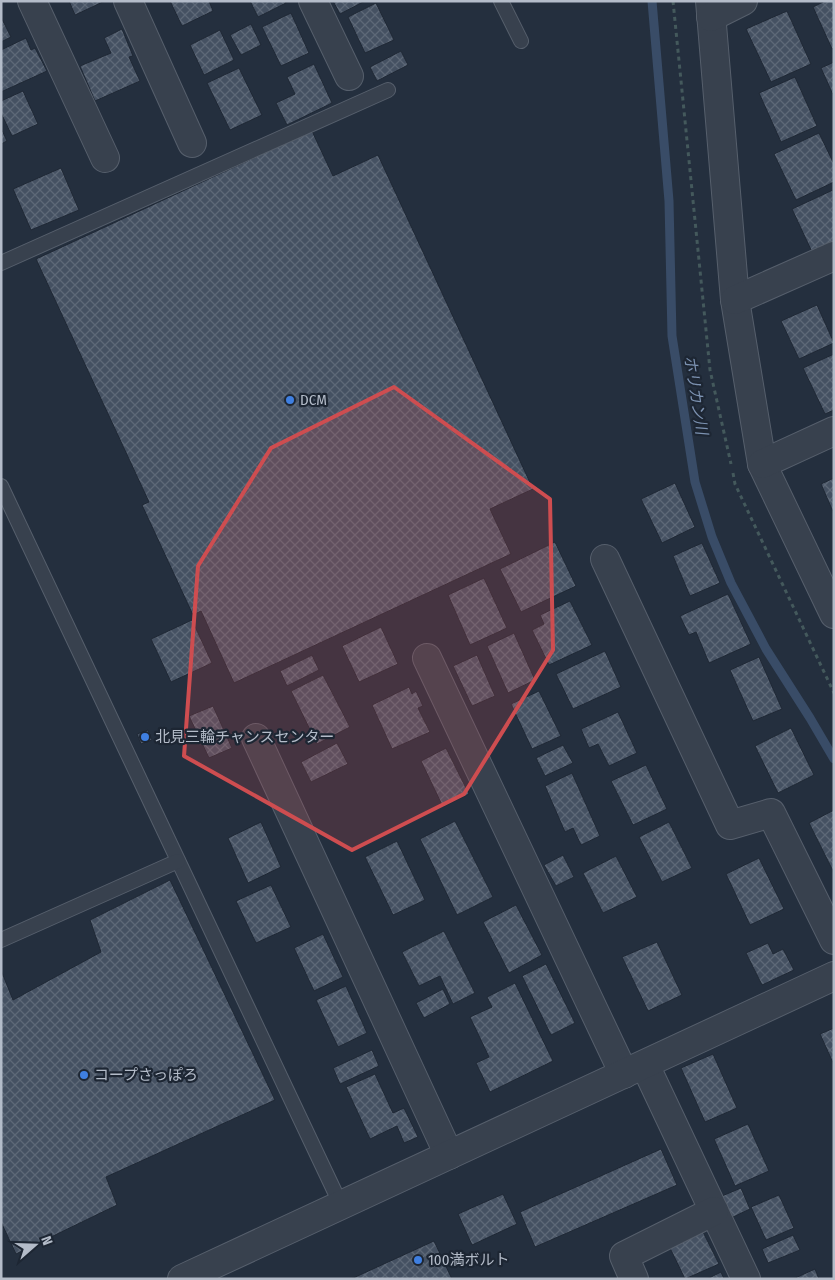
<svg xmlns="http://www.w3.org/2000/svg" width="835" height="1280" font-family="'Fira Sans Condensed','Noto Sans JP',sans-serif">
<defs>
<pattern id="building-cross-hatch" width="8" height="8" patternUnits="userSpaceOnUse" patternTransform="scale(1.25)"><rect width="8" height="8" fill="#455162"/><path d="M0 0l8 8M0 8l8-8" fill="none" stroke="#5d6877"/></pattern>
</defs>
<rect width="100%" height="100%" fill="#242f3e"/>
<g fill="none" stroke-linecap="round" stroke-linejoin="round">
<polyline stroke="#394c67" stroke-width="9" points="652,1 669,201 672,336 695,482 712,537 731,583 766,649 810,718 834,759"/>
</g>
<g fill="url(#building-cross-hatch)" stroke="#1f2835">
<polygon points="69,1 105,1 75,15"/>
<polygon points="170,1 209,1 213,11 182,26"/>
<polygon points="250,1 285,1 286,3 258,17"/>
<polygon points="333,1 365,1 340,14"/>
<polygon points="825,1 834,1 834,48 832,49 813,7"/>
<polygon points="376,3 394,40 365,53 348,17"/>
<polygon points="787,11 811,64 771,82 746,29"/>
<polygon points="291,13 309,53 281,66 262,27"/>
<polygon points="1,17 11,37 1,42"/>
<polygon points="251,24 261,45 241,55 230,35"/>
<polygon points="122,29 133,56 129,57 140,81 95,101 80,66 111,53 104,38"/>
<polygon points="220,30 234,60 204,75 190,45"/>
<polygon points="26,38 31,50 35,48 47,71 1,92 1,50"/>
<polygon points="401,51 408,65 377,81 370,67"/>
<polygon points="834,62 834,97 821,68"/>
<polygon points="314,64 332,103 287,125 276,103 295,94 287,77"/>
<polygon points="239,68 262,115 230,130 207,83"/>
<polygon points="795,77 817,126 781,142 759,93"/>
<polygon points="23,91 38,124 12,136 1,113 1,101"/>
<polygon points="1,128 7,141 1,144"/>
<polygon points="312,131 333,176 378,155 533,489 490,509 511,554 234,683 201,611 193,615 142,505 149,502 36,259"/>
<polygon points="819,133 834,164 834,182 796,200 774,154"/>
<polygon points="61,168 79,210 31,230 13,189"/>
<polygon points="833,190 834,242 812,252 792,209"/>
<polygon points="817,305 834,343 799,359 781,321"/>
<polygon points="834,354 834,410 825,414 803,368"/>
<polygon points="834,478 834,514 821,484"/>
<polygon points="675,483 695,527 662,543 641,499"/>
<polygon points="555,542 576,586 521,612 500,569"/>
<polygon points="702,543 720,583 690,596 673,556"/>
<polygon points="484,578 507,628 470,645 448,595"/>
<polygon points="728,594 751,644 709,663 696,632 689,635 680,616"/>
<polygon points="570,601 592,645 549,665 532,630 544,624 540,615"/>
<polygon points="192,620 212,663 171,682 151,639"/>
<polygon points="381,627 398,664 359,682 342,646"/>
<polygon points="514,633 535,680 508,693 487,646"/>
<polygon points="605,651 621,687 573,709 556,674"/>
<polygon points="312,655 319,670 287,686 280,671"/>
<polygon points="477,655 495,696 472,706 453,666"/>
<polygon points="759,657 782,709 753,721 730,670"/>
<polygon points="323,675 350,727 317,744 291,691"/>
<polygon points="409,687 412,694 416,691 423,706 418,708 430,732 392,749 372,705"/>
<polygon points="539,691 561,736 532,749 511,704"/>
<polygon points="213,706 232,748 209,758 189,716"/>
<polygon points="618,712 637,753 609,766 598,744 589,748 581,729"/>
<polygon points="791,728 814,775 778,793 755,746"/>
<polygon points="148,730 152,740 141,744 137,734"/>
<polygon points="337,743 348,764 311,782 301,762"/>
<polygon points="563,745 573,763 545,776 536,758"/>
<polygon points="446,748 469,794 443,807 421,761"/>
<polygon points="646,765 667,809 633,825 611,781"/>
<polygon points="572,773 600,836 581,845 573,828 565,832 545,786"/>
<polygon points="834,810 834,873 809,823"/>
<polygon points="455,821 493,897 457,915 420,839"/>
<polygon points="261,822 281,867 248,883 228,838"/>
<polygon points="669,822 692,868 662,882 639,837"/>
<polygon points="397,841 425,900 393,915 365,857"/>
<polygon points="563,855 574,877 556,886 544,865"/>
<polygon points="616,856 637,897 603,913 583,873"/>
<polygon points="759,858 784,909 750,925 726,874"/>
<polygon points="170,880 275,1100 106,1177 117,1205 16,1254 1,1222 1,970 13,1000 101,952 90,920"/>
<polygon points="271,885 291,927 256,943 236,901"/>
<polygon points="516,905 542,955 509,973 483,922"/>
<polygon points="444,931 475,993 453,1004 440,976 419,986 402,952"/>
<polygon points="323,934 343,977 314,991 294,948"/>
<polygon points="657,942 682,995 648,1011 622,957"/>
<polygon points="768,943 773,954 783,949 794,970 762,985 746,953"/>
<polygon points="546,964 575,1023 551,1035 522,976"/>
<polygon points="515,983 553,1061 490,1092 476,1063 489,1057 470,1017 492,1007 487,997"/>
<polygon points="346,986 367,1033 338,1047 316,1000"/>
<polygon points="443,989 450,1004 424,1018 416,1003"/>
<polygon points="834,1028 834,1065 820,1034"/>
<polygon points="372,1050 379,1066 340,1084 333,1068"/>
<polygon points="713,1054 737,1108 705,1122 681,1068"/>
<polygon points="375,1074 393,1113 404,1108 418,1137 404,1143 397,1126 370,1139 346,1087"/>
<polygon points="748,1124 769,1171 735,1186 714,1139"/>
<polygon points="661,1149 677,1185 535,1247 520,1212"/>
<polygon points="741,1188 750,1209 731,1218 722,1196"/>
<polygon points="503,1194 517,1224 472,1245 458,1214"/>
<polygon points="779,1195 794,1228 766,1240 751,1207"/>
<polygon points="703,1232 719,1264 685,1279 670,1248"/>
<polygon points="793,1235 800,1250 768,1263 762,1249"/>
<polygon points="434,1241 452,1279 351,1279"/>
<polygon points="815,1269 819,1279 793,1279"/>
<polygon points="721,1272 724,1279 707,1279"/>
</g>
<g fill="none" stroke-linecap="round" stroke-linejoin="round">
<g stroke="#565f6c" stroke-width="16">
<g id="service">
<polyline points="501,1 521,41"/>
<polyline points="1,263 388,90"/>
<polyline points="1,486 341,1205"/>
<polyline points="1,940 178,861"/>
</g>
</g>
<g stroke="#565f6c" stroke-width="30">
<g id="minor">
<polyline points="32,1 105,158"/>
<polyline points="128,1 192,143"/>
<polyline points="313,1 349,76"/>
<polyline points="710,1 735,300 762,464 834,614"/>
<polyline points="711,17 743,1"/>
<polyline points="735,300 834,256"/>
<polyline points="762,464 834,431"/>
<polyline points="605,559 730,825 771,813 834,940"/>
<polyline points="427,658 624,1074"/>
<polyline points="256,738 449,1155"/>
<polyline points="645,1065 746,1279"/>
<polyline points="182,1279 834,976"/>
<polyline points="634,1279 624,1256 714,1211"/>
</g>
</g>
<g stroke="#44595c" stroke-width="3" stroke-dasharray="4 4" stroke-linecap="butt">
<polyline points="673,1 710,370 731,464"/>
<polyline points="733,473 735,484 834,693"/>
</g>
<use href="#service" stroke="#38414e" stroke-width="14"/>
<use href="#minor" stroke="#38414e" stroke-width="28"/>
</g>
<path fill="#ce4d50" fill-opacity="0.2" stroke="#ce4d50" stroke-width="4" stroke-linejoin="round" d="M394,387L550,499L553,650L464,794L352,850L184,756L198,566L271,448Z"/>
<g fill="#3f7fe0" stroke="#1d2633" stroke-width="2">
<circle cx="290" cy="400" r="5"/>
<circle cx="145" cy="737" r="5"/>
<circle cx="84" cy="1075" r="5"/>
<circle cx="418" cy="1260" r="5"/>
</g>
<g text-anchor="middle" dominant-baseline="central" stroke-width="4.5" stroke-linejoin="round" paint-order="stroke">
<g font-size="15" fill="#b4bcc9" stroke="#1d2633" text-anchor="start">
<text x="300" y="400">DCM</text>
<text x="155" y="737">北見三輪チャンスセンター</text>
<text x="94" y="1075">コープさっぽろ</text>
<text x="428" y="1260">100満ボルト</text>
</g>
<g font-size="16" font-style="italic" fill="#7c92b1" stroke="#1d2633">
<text transform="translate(696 395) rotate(81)">ホリカン川</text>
</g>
</g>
<rect width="835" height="1280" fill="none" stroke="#b4bcc9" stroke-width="5"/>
<g transform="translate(35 1245) rotate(70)" stroke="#1d2633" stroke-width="4" paint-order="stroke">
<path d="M0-4L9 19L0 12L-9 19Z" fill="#b4bcc9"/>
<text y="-8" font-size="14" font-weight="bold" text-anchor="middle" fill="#b4bcc9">N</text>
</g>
</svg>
